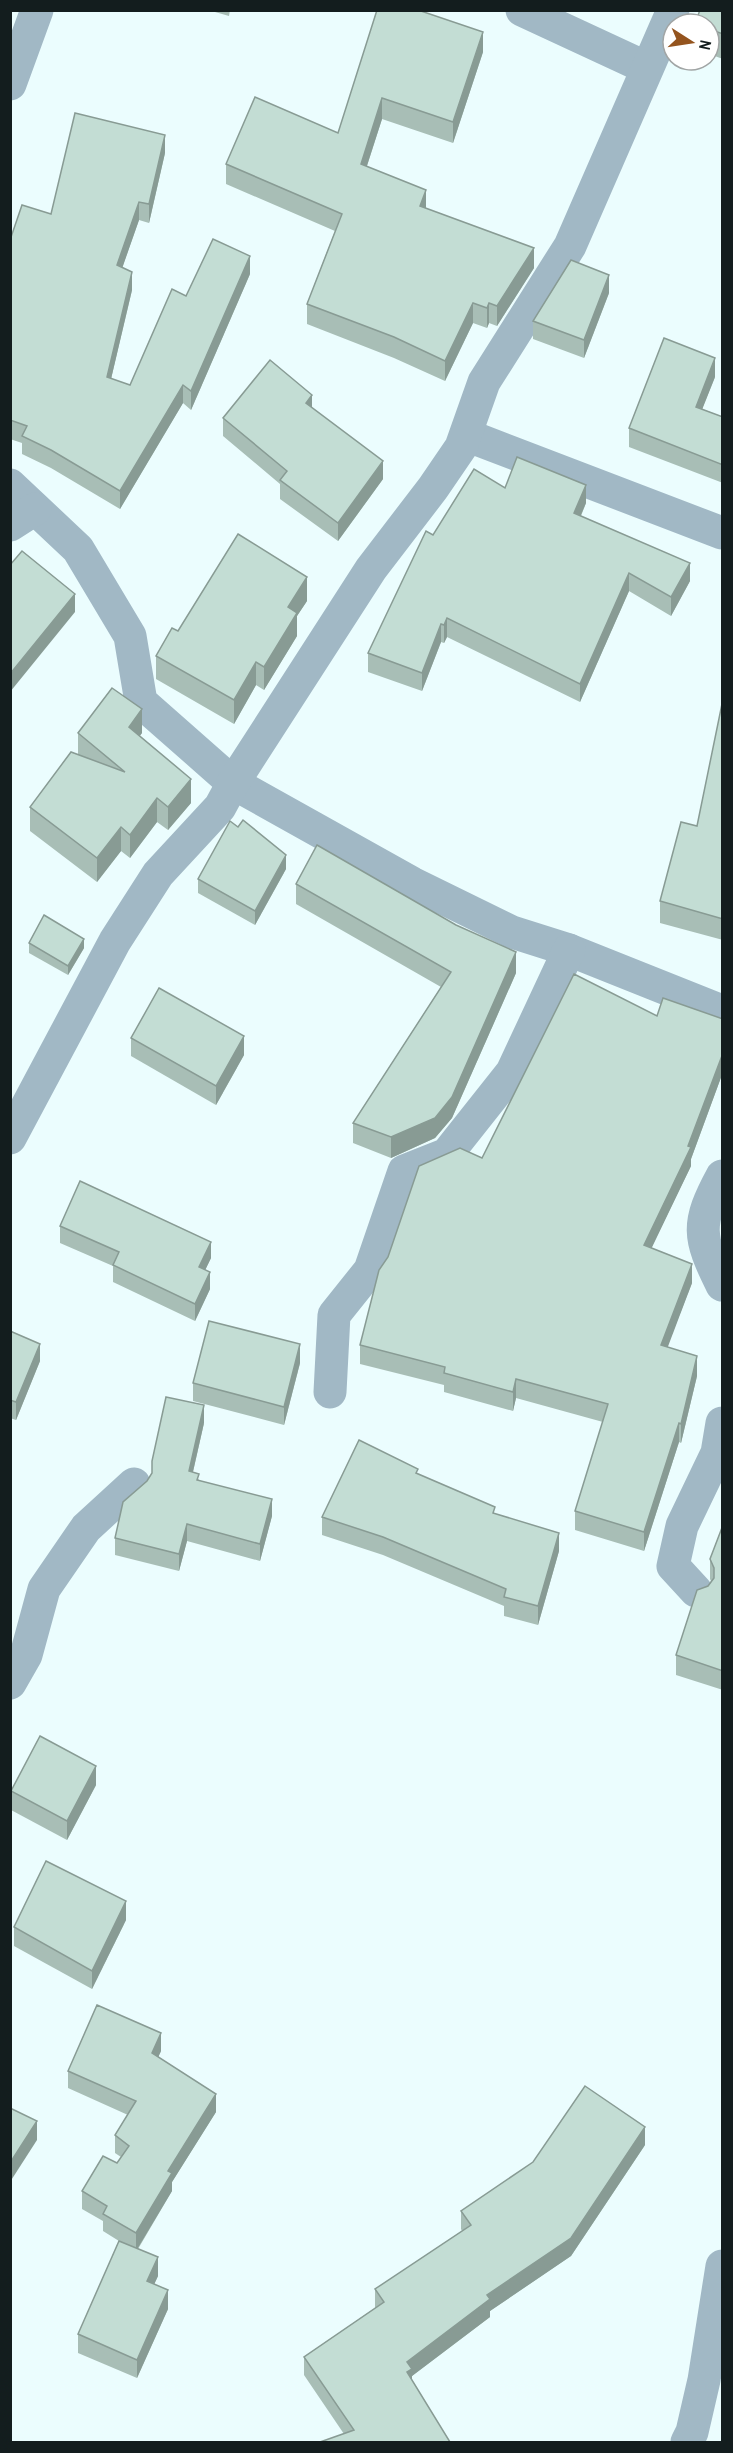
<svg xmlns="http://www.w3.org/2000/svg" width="733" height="2453" font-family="'Archivo Narrow',sans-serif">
<rect width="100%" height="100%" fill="#ebfdfe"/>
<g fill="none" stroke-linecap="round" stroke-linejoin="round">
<g stroke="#a1b8c5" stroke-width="33">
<polyline points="522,10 647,68"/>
<polyline points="10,84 37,10"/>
<polyline points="466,435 722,533"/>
<polyline points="10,485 78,549 130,636 141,702 233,783 412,883 512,932 569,950 722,1011"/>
<polyline points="10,525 35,509"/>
<polyline points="10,1138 115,941 158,874 220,807 233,783 371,569 433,488 461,447 484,382 570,246 673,10"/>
<path d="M722,1176C696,1224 698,1237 722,1285"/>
<polyline points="330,1392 334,1315 370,1270 404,1171 447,1154 512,1072 569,950"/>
<polyline points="696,1591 673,1566 682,1526 717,1453 722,1423"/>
<polyline points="10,1683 26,1655 44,1589 86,1528 134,1484"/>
<polyline points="687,2442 692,2432 704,2380 722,2266"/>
</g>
</g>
<g fill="#a8beb6">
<polygon points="208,10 230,10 229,16"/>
<polygon points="377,10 483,52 453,143 382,119 367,166 426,208 534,268 497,326 489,323 487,328 473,323 445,381 394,358 307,324 307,304 335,231 226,184 226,164 338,133"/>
<polygon points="723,10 723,59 709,54 709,24 695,24 695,23"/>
<polygon points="165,153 149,223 139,220 122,268 132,290 111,379 130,385 186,296 250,274 191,410 183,403 120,509 51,468 22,454 22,443 10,439 10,240 51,214"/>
<polygon points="609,293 584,358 533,339 533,321"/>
<polygon points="715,377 702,409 723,417 723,483 629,447 629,428"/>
<polygon points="312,408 383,479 338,541 280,499 280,484 223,436 223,418"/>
<polygon points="505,488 586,503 581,516 690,581 671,616 629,591 580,702 447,637 444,643 441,642 422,691 368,672 368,653 433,535"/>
<polygon points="307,601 297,616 297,636 264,690 256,685 234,724 156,679 156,656 178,631"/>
<polygon points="723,687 723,940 660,923 660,901 697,826 721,709 721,697"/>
<polygon points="78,733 142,733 139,736 191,803 168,830 157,822 130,858 121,851 97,882 30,831 30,807 78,755"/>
<polygon points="286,869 255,925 198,893 198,879"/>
<polygon points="296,884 516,973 452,1118 435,1138 391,1158 353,1143 353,1123 441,987 296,904"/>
<polygon points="29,943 84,948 68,975 29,953"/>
<polygon points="657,1016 723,1019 723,1072 691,1159 691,1166 651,1248 692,1283 667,1347 697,1376 681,1443 679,1442 644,1551 575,1530 575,1511 603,1422 516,1398 513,1411 444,1392 444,1385 360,1364 360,1345 482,1158"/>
<polygon points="131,1038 244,1055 216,1105 131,1056"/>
<polygon points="60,1226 211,1258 205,1270 210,1289 195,1321 113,1282 113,1266 60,1243"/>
<polygon points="10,1331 40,1361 16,1420 10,1418"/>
<polygon points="300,1363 284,1425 193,1401 193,1383"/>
<polygon points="204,1423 193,1472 199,1480 272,1516 260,1561 187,1541 179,1571 115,1555 115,1538 147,1481"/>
<polygon points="418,1474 495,1514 559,1551 538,1625 504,1616 504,1606 383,1555 322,1535 322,1517"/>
<polygon points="723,1525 723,1690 676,1675 676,1655 708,1586 711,1581 710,1579 710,1559"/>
<polygon points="96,1785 67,1840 11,1810 11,1791"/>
<polygon points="126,1920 92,1989 14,1946 14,1927"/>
<polygon points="161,2051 158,2057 216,2112 172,2182 172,2191 138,2249 158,2276 154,2284 168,2309 137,2378 78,2353 78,2334 119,2241 103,2231 103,2221 82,2209 82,2191 117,2163 121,2157 115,2153 115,2135 128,2115 68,2088 68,2071"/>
<polygon points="645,2145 571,2256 490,2311 490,2317 412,2376 412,2380 450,2442 344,2434 304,2375 304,2357 375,2308 375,2289 462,2231 461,2229 461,2211"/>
</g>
<g fill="#889b94">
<polygon points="483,32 483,52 453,143 453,122"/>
<polygon points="382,98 382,119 361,184 361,164"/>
<polygon points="165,135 165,153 149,223 149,204"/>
<polygon points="426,190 426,210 420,206"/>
<polygon points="139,202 139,220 117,283 117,265"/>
<polygon points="534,248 534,268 497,326 497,306"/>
<polygon points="250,256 250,274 191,410 191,391"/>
<polygon points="132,272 132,290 107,396 107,377"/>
<polygon points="609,275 609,293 584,358 584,340"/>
<polygon points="473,303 473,323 445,381 445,361"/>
<polygon points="489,303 489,323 487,328 487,308"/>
<polygon points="715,358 715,377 696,425 696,407"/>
<polygon points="183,385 183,403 120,509 120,491"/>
<polygon points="312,395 312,414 306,403"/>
<polygon points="383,461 383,479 338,541 338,523"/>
<polygon points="586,485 586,503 574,531 574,513"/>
<polygon points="690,563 690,581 671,616 671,597"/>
<polygon points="629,573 629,591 580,702 580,684"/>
<polygon points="307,577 307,601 297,616 297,636 264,690 264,667 288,607"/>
<polygon points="75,594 75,612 10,692 10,674"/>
<polygon points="447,618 447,637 444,643 444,625"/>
<polygon points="441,624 441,642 422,691 422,673"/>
<polygon points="256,662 256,685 234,724 234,700"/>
<polygon points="142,709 142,733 129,751 129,727"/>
<polygon points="191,779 191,803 168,830 168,807"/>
<polygon points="157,798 157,822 130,858 130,835"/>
<polygon points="121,827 121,851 97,882 97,858"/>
<polygon points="286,855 286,869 255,925 255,911"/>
<polygon points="84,939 84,948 68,975 68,966"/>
<polygon points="516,952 516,973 452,1118 435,1138 391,1158 391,1137"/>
<polygon points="244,1036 244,1055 216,1105 216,1086"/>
<polygon points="723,1053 723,1072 691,1159 691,1166 644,1264 644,1245 688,1146"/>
<polygon points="211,1242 211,1258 199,1283 199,1267"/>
<polygon points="692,1264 692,1283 661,1365 661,1345"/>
<polygon points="210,1272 210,1289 195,1321 195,1304"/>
<polygon points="40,1344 40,1361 16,1420 16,1402"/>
<polygon points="300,1344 300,1363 284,1425 284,1407"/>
<polygon points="697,1356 697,1376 681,1443 681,1424"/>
<polygon points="516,1379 516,1398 513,1411 513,1392"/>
<polygon points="204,1405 204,1423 189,1489 189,1471"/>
<polygon points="679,1423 679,1442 644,1551 644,1532"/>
<polygon points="272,1499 272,1516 260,1561 260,1544"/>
<polygon points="187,1524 187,1541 179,1571 179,1554"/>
<polygon points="559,1533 559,1551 538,1625 538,1606"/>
<polygon points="96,1766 96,1785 67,1840 67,1821"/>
<polygon points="126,1901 126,1920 92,1989 92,1971"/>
<polygon points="161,2033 161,2051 152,2071 152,2053"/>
<polygon points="216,2094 216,2112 172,2182 172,2191 136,2251 136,2233 168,2171"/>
<polygon points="37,2121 37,2140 10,2182 10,2163"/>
<polygon points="645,2127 645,2145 571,2256 490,2311 490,2317 412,2376 412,2387 407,2390 407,2362 487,2295"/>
<polygon points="158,2257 158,2276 147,2300 147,2281"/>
<polygon points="168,2290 168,2309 137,2378 137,2360"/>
</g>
<g fill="#c3ddd4" stroke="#889b94" stroke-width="1.5">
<polygon points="377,10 418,10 483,32 453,122 382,98 361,164 426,190 420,206 534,248 497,306 489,303 487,308 473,303 445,361 394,337 307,304 342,214 226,164 255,97 338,133"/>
<polygon points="700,10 723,10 723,34 709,29 709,24 698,24 695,23"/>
<polygon points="75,113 165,135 149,204 139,202 117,265 132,272 107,377 130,385 172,289 186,296 213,239 250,256 191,391 183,385 120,491 51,450 22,436 27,426 10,420 10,240 22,205 51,214"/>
<polygon points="571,260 609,275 584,340 533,321"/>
<polygon points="664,338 715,358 696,407 723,417 723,465 629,428"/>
<polygon points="270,360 312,395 306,403 383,461 338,523 280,480 287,471 223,418"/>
<polygon points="517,457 586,485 574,513 690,563 671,597 629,573 580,684 447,618 444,625 441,624 422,673 368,653 426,531 433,535 474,469 505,488"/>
<polygon points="238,534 307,577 288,607 297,613 264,667 256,662 234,700 156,656 172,628 178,631"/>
<polygon points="22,551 75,594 10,674 10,565"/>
<polygon points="112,688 142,709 129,727 191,779 168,807 157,798 130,835 121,827 97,858 30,807 71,752 125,772 78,733"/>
<polygon points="723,699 723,919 660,901 681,822 697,826"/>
<polygon points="243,820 286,855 255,911 198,879 230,821 238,827"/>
<polygon points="317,845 456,925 516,952 452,1097 435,1118 391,1137 353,1123 451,972 296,884"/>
<polygon points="44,915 84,939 68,966 29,943"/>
<polygon points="574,974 657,1016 663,998 723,1019 723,1053 688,1146 691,1147 644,1245 692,1264 661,1345 697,1356 681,1424 679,1423 644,1532 575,1511 608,1404 516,1379 513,1392 444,1373 445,1367 360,1345 379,1270 388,1257 419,1166 460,1148 482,1158"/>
<polygon points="159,988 244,1036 216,1086 131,1038"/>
<polygon points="80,1181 211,1242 199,1267 210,1272 195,1304 113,1265 119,1252 60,1226"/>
<polygon points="209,1321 300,1344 284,1407 193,1383"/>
<polygon points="10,1331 40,1344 16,1402 10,1400"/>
<polygon points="166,1397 204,1405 189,1471 199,1474 197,1480 272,1499 260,1544 187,1524 179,1554 115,1538 123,1502 147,1481 152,1473 152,1461"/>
<polygon points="359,1440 418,1469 416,1473 495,1507 493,1513 559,1533 538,1606 504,1597 506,1589 383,1537 322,1517"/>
<polygon points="723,1525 723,1671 676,1655 697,1590 708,1586 714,1578 714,1568 710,1559"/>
<polygon points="40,1736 96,1766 67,1821 11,1791"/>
<polygon points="46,1861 126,1901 92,1971 14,1927"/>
<polygon points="97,2005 161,2033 152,2053 216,2094 168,2171 172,2173 136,2233 103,2214 107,2206 82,2191 103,2156 117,2163 129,2146 115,2135 136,2101 68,2071"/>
<polygon points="585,2086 645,2127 571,2238 487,2295 490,2299 407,2362 412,2369 407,2372 450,2442 320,2442 354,2430 304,2357 384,2302 375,2289 471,2225 461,2211 533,2162"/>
<polygon points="10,2108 37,2121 10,2163"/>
<polygon points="119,2241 158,2257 147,2281 168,2290 137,2360 78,2334"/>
</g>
<rect width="733" height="2453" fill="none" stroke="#131d1e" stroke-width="24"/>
<g transform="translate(691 42) rotate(102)"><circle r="28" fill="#ffffff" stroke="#a1a5a5" stroke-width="1.5"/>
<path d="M0-4.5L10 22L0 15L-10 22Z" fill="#94541e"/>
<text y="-9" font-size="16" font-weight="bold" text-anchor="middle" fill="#131d1e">N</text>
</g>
</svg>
